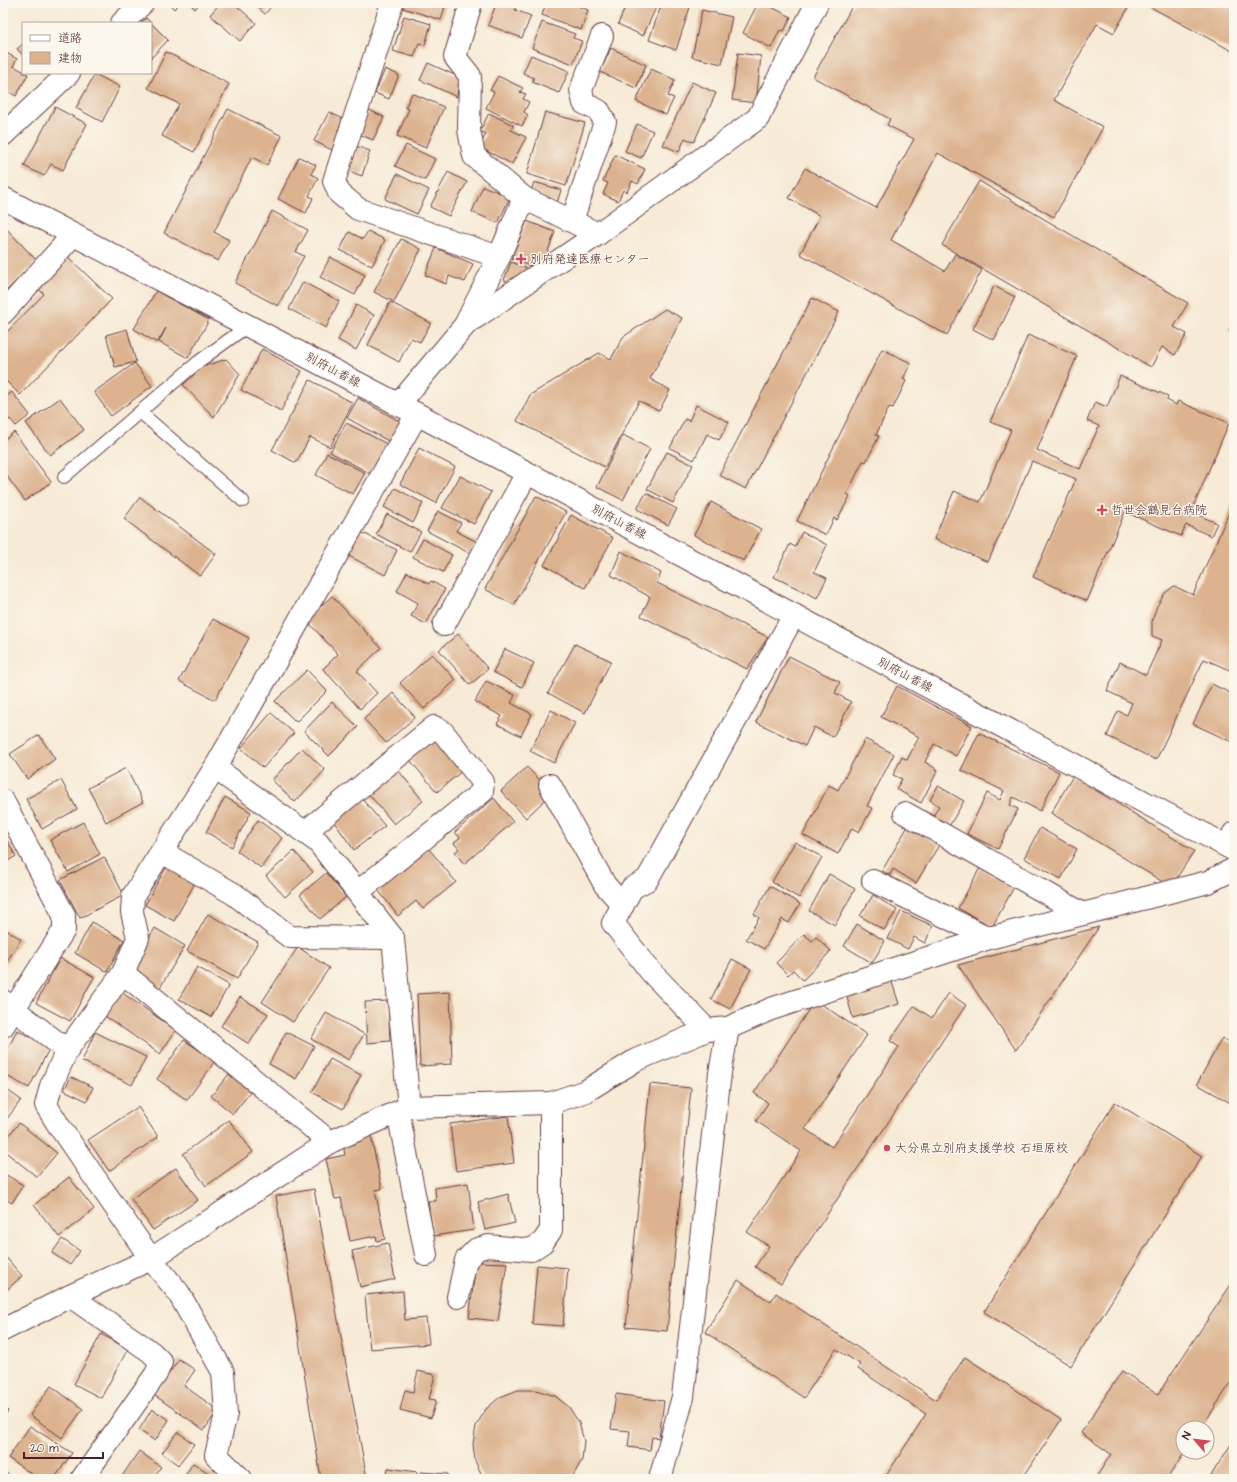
<svg xmlns="http://www.w3.org/2000/svg" width="1237" height="1482" font-family="'Architects Daughter','Klee One',sans-serif">
<rect width="100%" height="100%" fill="#fbf7ec"/>
<filter id="ink" filterUnits="userSpaceOnUse"><feTurbulence type="fractalNoise" baseFrequency=".025" numOctaves="2"/><feDisplacementMap in="SourceGraphic" scale="8" xChannelSelector="R" yChannelSelector="G"/><feConvolveMatrix kernelMatrix="1 2 1 2 8 2 1 2 1" color-interpolation-filters="sRGB"/></filter>
<filter id="wash" filterUnits="userSpaceOnUse"><feTurbulence type="fractalNoise" baseFrequency=".012" numOctaves="4" result="noise"/><feDisplacementMap in="SourceGraphic" scale="16" xChannelSelector="R" yChannelSelector="G"/><feGaussianBlur stdDeviation="0.9" result="paint"/><feColorMatrix in="noise" values="0 0 0 0 0 0 0 0 0 0 0 0 0 0 0 0 0 1.4 0 .05"/><feComposite in="paint" operator="in"/></filter>
<g filter="url(#wash)">
<rect width="100%" height="100%" fill="#f7ead6"/>
<g id="blocks">
<g fill="#dcb28f">
<polygon points="168,3 180,3 174,9"/>
<polygon points="189,3 200,3 195,9"/>
<polygon points="220,3 242,3 238,7 256,23 240,41 210,15"/>
<polygon points="252,3 274,3 265,14"/>
<polygon points="404,3 446,3 441,20 403,8"/>
<polygon points="489,3 517,3 515,10 531,16 522,38 488,25 495,7"/>
<polygon points="546,3 570,3 588,10 581,30 542,15"/>
<polygon points="627,3 658,3 643,36 618,24"/>
<polygon points="662,3 678,3 690,7 676,50 649,40"/>
<polygon points="758,3 764,3 791,17 784,31 780,30 771,48 743,33"/>
<polygon points="854,3 1131,3 1114,33 1097,24 1054,100 1103,127 1054,217 938,153 891,240 945,271 955,254 982,270 947,335 800,254 820,216 789,198 805,168 876,208 914,139 887,125 890,119 813,77"/>
<polygon points="1143,3 1234,3 1234,52"/>
<polygon points="702,10 732,17 722,64 692,57"/>
<polygon points="404,16 431,24 425,45 419,43 414,57 393,51"/>
<polygon points="146,18 168,40 151,58 151,23 141,23"/>
<polygon points="542,22 575,34 573,38 582,41 573,64 532,48"/>
<polygon points="23,44 23,55 17,49"/>
<polygon points="611,48 646,65 636,88 600,72"/>
<polygon points="3,51 17,59 13,66 23,71 23,73 28,74 16,96 3,88"/>
<polygon points="166,52 229,84 194,152 162,136 179,104 148,88"/>
<polygon points="738,53 761,56 756,103 732,100"/>
<polygon points="531,55 569,71 559,93 532,82 534,78 523,73"/>
<polygon points="428,63 459,77 457,97 420,80"/>
<polygon points="385,69 399,75 389,99 375,93"/>
<polygon points="651,69 675,80 668,96 674,98 666,115 636,101"/>
<polygon points="95,74 120,87 102,122 76,108"/>
<polygon points="498,76 523,88 520,92 526,94 523,99 529,102 524,112 528,115 522,126 486,108 494,92 490,90"/>
<polygon points="692,82 716,93 694,142 685,138 679,152 663,145"/>
<polygon points="412,93 444,107 426,148 397,136 409,109 405,108"/>
<polygon points="55,107 87,124 63,170 51,164 44,176 24,166"/>
<polygon points="228,109 282,136 267,165 252,157 214,232 229,240 218,261 164,233"/>
<polygon points="369,110 384,117 373,140 359,134"/>
<polygon points="329,112 347,121 332,150 314,141"/>
<polygon points="545,112 585,123 566,186 527,174"/>
<polygon points="489,113 513,125 511,130 526,137 512,164 479,147 486,134 480,131"/>
<polygon points="637,124 653,131 641,158 625,151"/>
<polygon points="406,145 435,159 425,180 395,166"/>
<polygon points="356,146 370,151 362,176 348,171"/>
<polygon points="615,155 645,169 638,184 632,181 627,192 623,190 618,201 603,194 608,183 603,181"/>
<polygon points="299,157 316,165 311,174 318,178 309,196 313,198 306,213 278,199"/>
<polygon points="448,172 467,182 449,216 430,207"/>
<polygon points="397,174 429,190 417,214 385,199"/>
<polygon points="979,181 1188,303 1174,327 1187,334 1175,355 1162,347 1151,367 942,245"/>
<polygon points="534,182 561,190 557,203 541,198 542,194 531,191"/>
<polygon points="483,186 510,197 498,223 472,212"/>
<polygon points="272,211 308,230 296,252 304,256 278,306 235,283"/>
<polygon points="527,221 555,232 544,262 533,257 530,266 511,259"/>
<polygon points="3,225 37,261 3,294"/>
<polygon points="368,231 385,240 372,266 340,250 349,232 363,239"/>
<polygon points="401,239 421,249 394,302 374,292"/>
<polygon points="436,248 473,264 465,282 449,276 446,284 425,275"/>
<polygon points="66,255 112,299 20,395 3,378 3,336 44,294 36,286"/>
<polygon points="330,257 365,275 355,295 320,277"/>
<polygon points="511,262 529,269 515,284 504,280"/>
<polygon points="303,282 339,301 326,328 289,309"/>
<polygon points="994,286 1015,297 994,340 973,329"/>
<polygon points="156,291 209,320 188,358 159,342 166,328 157,343 134,329"/>
<polygon points="812,298 839,312 746,489 719,475"/>
<polygon points="390,302 431,323 420,342 411,338 399,362 368,345"/>
<polygon points="356,305 374,315 356,350 338,340"/>
<polygon points="665,309 682,318 650,379 670,390 659,411 639,401 605,467 517,421 530,395 599,353 611,359 623,337"/>
<polygon points="1234,322 1234,333 1229,331"/>
<polygon points="127,329 136,362 115,367 106,335"/>
<polygon points="1028,335 1077,356 1037,450 1080,469 1099,426 1087,421 1095,402 1107,407 1120,376 1168,396 1167,400 1176,405 1178,401 1229,423 1191,512 1217,523 1211,536 1186,525 1181,536 1125,512 1087,601 1033,577 1076,479 1032,461 988,562 934,539 954,491 980,502 1011,430 990,422"/>
<polygon points="262,349 302,371 281,411 241,390"/>
<polygon points="882,349 911,363 903,379 906,381 893,408 889,407 876,435 879,436 866,462 863,461 847,494 850,496 837,520 834,518 826,535 797,521"/>
<polygon points="226,359 240,374 214,417 183,385 202,367"/>
<polygon points="135,363 152,386 111,416 94,392"/>
<polygon points="310,380 353,403 330,447 310,437 296,463 272,450"/>
<polygon points="12,392 30,415 16,426 10,419 3,424 3,399"/>
<polygon points="60,398 84,430 50,455 26,423"/>
<polygon points="358,398 401,422 390,442 347,418"/>
<polygon points="696,405 729,422 719,440 707,434 694,460 670,448 685,419 689,421"/>
<polygon points="346,423 387,444 371,474 330,452"/>
<polygon points="14,432 51,482 25,501 3,471 3,441"/>
<polygon points="623,435 650,449 623,500 597,487"/>
<polygon points="419,448 455,467 436,503 400,484"/>
<polygon points="667,452 693,465 673,503 647,489"/>
<polygon points="327,453 365,473 353,494 316,475"/>
<polygon points="460,476 491,492 474,524 442,508"/>
<polygon points="395,488 423,503 413,523 384,507"/>
<polygon points="646,493 677,509 668,525 637,509"/>
<polygon points="536,496 566,512 514,605 485,589"/>
<polygon points="140,497 216,554 200,576 124,519"/>
<polygon points="1234,501 1234,672 1204,659 1156,760 1107,736 1118,711 1127,715 1132,703 1107,691 1120,662 1146,675 1162,640 1152,636 1152,621 1157,606 1165,593 1174,586 1193,595"/>
<polygon points="711,502 761,529 744,561 694,535"/>
<polygon points="438,511 461,523 456,531 477,542 471,554 427,531"/>
<polygon points="387,514 421,532 410,552 376,534"/>
<polygon points="571,515 613,538 585,588 544,565"/>
<polygon points="359,531 397,550 385,575 347,555"/>
<polygon points="802,532 827,545 814,572 827,578 817,598 774,577 790,544 795,547"/>
<polygon points="423,539 452,555 443,572 413,557"/>
<polygon points="621,551 661,573 657,583 768,637 747,669 641,616 650,597 611,575"/>
<polygon points="407,572 429,584 431,581 445,589 426,624 411,616 418,603 397,591"/>
<polygon points="332,596 381,648 357,671 377,693 360,709 323,669 338,654 306,620"/>
<polygon points="213,619 249,638 215,700 179,681"/>
<polygon points="458,634 488,669 470,685 439,650"/>
<polygon points="575,644 611,661 585,713 548,693"/>
<polygon points="505,649 534,663 522,687 493,672"/>
<polygon points="432,654 456,680 424,709 400,683"/>
<polygon points="789,656 840,682 835,693 851,702 833,737 814,727 805,746 756,722"/>
<polygon points="307,670 327,691 296,722 275,701"/>
<polygon points="486,681 515,695 511,703 532,714 521,736 497,724 502,716 475,702"/>
<polygon points="1212,684 1234,695 1234,743 1193,724"/>
<polygon points="897,686 972,726 956,756 934,744 925,762 938,770 921,803 896,789 902,779 893,775 902,757 907,760 919,737 881,717"/>
<polygon points="393,693 415,717 386,743 364,719"/>
<polygon points="332,702 358,727 329,756 304,731"/>
<polygon points="551,710 575,723 554,763 530,751"/>
<polygon points="271,713 294,733 263,768 241,748"/>
<polygon points="979,733 1059,772 1040,811 1013,797 1010,805 1018,809 998,849 967,834 987,793 1000,800 1004,791 961,770"/>
<polygon points="39,735 55,759 27,779 10,754"/>
<polygon points="435,737 463,770 437,792 409,759"/>
<polygon points="865,739 894,754 867,806 872,808 859,832 852,828 838,854 803,835 829,785 838,790"/>
<polygon points="302,748 325,770 295,802 272,780"/>
<polygon points="527,767 552,793 526,818 501,791"/>
<polygon points="126,768 143,802 106,822 88,788"/>
<polygon points="398,770 423,801 394,824 368,793"/>
<polygon points="1073,776 1194,851 1171,887 1051,813"/>
<polygon points="61,780 77,809 42,829 26,799"/>
<polygon points="938,786 964,801 948,828 932,818 939,806 930,800"/>
<polygon points="225,797 251,812 232,847 206,832"/>
<polygon points="494,798 513,822 464,864 455,852 459,849 454,843 460,838 455,832"/>
<polygon points="362,799 385,826 354,850 334,822"/>
<polygon points="258,820 282,838 261,868 237,851"/>
<polygon points="83,822 100,854 68,872 50,840"/>
<polygon points="908,826 939,845 916,883 893,869 890,875 882,871"/>
<polygon points="1040,828 1077,849 1061,879 1024,858"/>
<polygon points="5,837 16,856 3,864 3,838"/>
<polygon points="795,842 822,857 799,898 772,882"/>
<polygon points="429,849 456,882 423,909 416,901 398,916 378,890"/>
<polygon points="294,851 313,872 285,897 266,876"/>
<polygon points="104,857 124,895 80,918 60,880"/>
<polygon points="167,866 196,881 174,921 145,905"/>
<polygon points="980,868 1014,887 992,927 958,908"/>
<polygon points="326,873 346,897 320,919 300,895"/>
<polygon points="829,874 855,889 835,925 809,911"/>
<polygon points="770,886 800,904 789,923 782,919 764,949 746,939 759,918 754,914"/>
<polygon points="873,895 897,910 884,930 860,916"/>
<polygon points="901,911 933,926 925,943 914,937 908,949 888,939"/>
<polygon points="208,914 258,942 237,979 187,951"/>
<polygon points="92,922 124,940 107,972 75,953"/>
<polygon points="857,924 885,941 872,963 844,946"/>
<polygon points="1099,927 1016,1050 958,965"/>
<polygon points="3,928 21,939 3,968"/>
<polygon points="155,928 185,946 159,989 129,971"/>
<polygon points="804,934 812,941 816,937 831,951 803,980 793,970 788,975 776,963"/>
<polygon points="298,947 329,968 293,1022 262,1002"/>
<polygon points="60,958 94,977 70,1021 36,1003"/>
<polygon points="732,959 751,969 730,1009 711,999"/>
<polygon points="197,967 229,985 211,1017 179,999"/>
<polygon points="891,979 899,1004 853,1018 846,994"/>
<polygon points="121,992 176,1030 160,1054 105,1016"/>
<polygon points="450,992 452,1064 420,1066 417,994"/>
<polygon points="949,993 966,1005 781,1284 755,1267 769,1246 747,1232 801,1151 756,1121 768,1103 754,1093 815,1000 867,1035 805,1129 832,1147 899,1047 890,1041 914,1006 932,1018"/>
<polygon points="240,997 268,1014 249,1044 221,1026"/>
<polygon points="388,1001 390,1041 367,1043 365,1002"/>
<polygon points="326,1013 364,1034 349,1060 311,1039"/>
<polygon points="17,1030 50,1047 29,1088 3,1074 3,1059"/>
<polygon points="95,1032 146,1057 132,1085 82,1061"/>
<polygon points="286,1032 314,1046 296,1079 269,1064"/>
<polygon points="1222,1038 1234,1045 1234,1105 1197,1084"/>
<polygon points="184,1040 215,1061 187,1100 157,1079"/>
<polygon points="330,1059 361,1075 343,1109 312,1092"/>
<polygon points="230,1073 252,1090 233,1114 211,1096"/>
<polygon points="71,1077 93,1087 87,1101 64,1090"/>
<polygon points="650,1084 691,1088 667,1331 626,1327"/>
<polygon points="3,1087 21,1100 3,1124"/>
<polygon points="1115,1102 1202,1156 1071,1366 984,1312"/>
<polygon points="138,1107 158,1137 109,1171 88,1140"/>
<polygon points="508,1116 514,1163 456,1171 450,1124"/>
<polygon points="229,1120 253,1152 206,1186 183,1154"/>
<polygon points="19,1123 57,1153 37,1177 3,1150 3,1143"/>
<polygon points="371,1136 382,1189 375,1190 385,1239 377,1241 376,1236 350,1241 341,1198 335,1199 326,1159 345,1155 343,1143"/>
<polygon points="176,1168 198,1200 153,1230 131,1199"/>
<polygon points="3,1173 23,1185 12,1203 3,1198"/>
<polygon points="69,1177 94,1209 59,1237 34,1205"/>
<polygon points="468,1183 474,1230 433,1236 428,1201 436,1201 435,1188"/>
<polygon points="314,1189 367,1479 321,1479 276,1196"/>
<polygon points="508,1194 515,1223 485,1230 478,1202"/>
<polygon points="62,1239 80,1251 70,1265 52,1253"/>
<polygon points="388,1243 395,1279 360,1287 352,1251"/>
<polygon points="3,1254 22,1276 3,1293"/>
<polygon points="476,1262 507,1263 498,1321 469,1318"/>
<polygon points="537,1265 568,1268 563,1326 532,1324"/>
<polygon points="738,1280 771,1302 776,1293 936,1400 965,1357 1061,1420 1022,1479 884,1479 926,1414 858,1369 860,1364 836,1349 804,1398 705,1332"/>
<polygon points="1234,1280 1234,1378 1201,1428 1183,1428 1183,1452 1185,1452 1167,1479 1095,1479 1111,1454 1081,1433 1122,1371 1158,1394"/>
<polygon points="403,1291 405,1320 426,1318 429,1344 370,1349 365,1295"/>
<polygon points="101,1334 128,1349 101,1398 74,1384"/>
<polygon points="179,1359 195,1370 184,1386 218,1410 204,1430 154,1395"/>
<polygon points="418,1371 435,1375 429,1399 436,1400 431,1418 400,1410 405,1390 413,1392"/>
<polygon points="51,1386 83,1409 62,1438 30,1415"/>
<polygon points="518,1390 536,1390 555,1396 569,1407 579,1423 584,1441 582,1460 571,1479 485,1479 483,1477 475,1461 473,1444 476,1426 486,1409 500,1397"/>
<polygon points="616,1394 664,1401 659,1438 652,1437 650,1450 628,1447 630,1431 611,1429"/>
<polygon points="3,1407 8,1411 3,1418"/>
<polygon points="152,1409 169,1420 155,1441 139,1430"/>
<polygon points="30,1426 72,1453 54,1479 39,1479 8,1458"/>
<polygon points="178,1432 194,1444 178,1465 162,1453"/>
<polygon points="1234,1440 1234,1479 1209,1479 1217,1466"/>
<polygon points="139,1451 161,1467 152,1479 120,1479"/>
<polygon points="193,1463 218,1479 183,1479"/>
<polygon points="388,1468 417,1472 416,1479 386,1479"/>
<polygon points="3,1471 15,1479 3,1479"/>
<polygon points="421,1472 448,1474 448,1479 420,1479"/>
</g>
</g>
</g>
<g filter="url(#ink)">
<use href="#blocks" fill-opacity="0" stroke="#643d45" stroke-width="1"/>
<g fill="none" stroke-linecap="round" stroke-linejoin="round">
<g stroke="#643d45" stroke-width="14">
<g id="lane">
<polyline points="140,412 243,501"/>
<polyline points="64,477 198,362 249,325"/>
</g>
</g>
<g stroke="#643d45" stroke-width="24">
<g id="street">
<polyline points="392,3 334,181 339,193 358,209 499,257"/>
<polyline points="471,3 455,57 470,76 469,130 474,156 524,198 598,234"/>
<polyline points="122,23 143,3"/>
<polyline points="3,135 69,73"/>
<polyline points="572,221 605,122 599,111 584,103 581,90 602,36"/>
<polyline points="3,313 73,235"/>
<polyline points="466,323 499,257 524,198"/>
<polyline points="398,405 466,324 598,234 758,118 817,3"/>
<polyline points="444,625 527,473"/>
<polyline points="215,768 318,842 393,938 409,1107"/>
<polyline points="550,785 605,885 623,905"/>
<polyline points="3,801 64,915 64,930 3,1026"/>
<polyline points="905,813 1083,914"/>
<polyline points="305,832 434,727 442,731 483,782 482,792 358,892"/>
<polyline points="1227,846 1234,833"/>
<polyline points="162,852 234,894 290,937 393,938"/>
<polyline points="873,881 989,938"/>
<polyline points="123,973 330,1142"/>
<polyline points="3,1001 67,1050"/>
<polyline points="707,1030 651,972 613,923 632,888 647,880 794,615"/>
<polyline points="398,1112 426,1255"/>
<polyline points="70,1296 151,1352 161,1362 156,1374 82,1479"/>
<polyline points="458,1297 466,1260 477,1249 488,1246 531,1250 543,1242 551,1230 551,1103"/>
<polyline points="3,1330 70,1296 151,1259 330,1142 409,1107 551,1103 586,1091 636,1060 707,1030 728,1028 771,1009 989,938 1208,882 1234,869"/>
<polyline points="241,1479 216,1455 226,1414 223,1372 178,1292 151,1259 59,1126 46,1105 51,1086 67,1050 123,973 138,938 132,912 133,896 215,768 417,414"/>
<polyline points="660,1479 683,1397 720,1073 728,1028"/>
</g>
</g>
<g stroke="#643d45" stroke-width="24">
<polyline id="secondary" points="3,198 417,414 1234,850"/>
</g>
<use href="#lane" stroke="#fff" stroke-width="12"/>
<use href="#street" stroke="#fff" stroke-width="22"/>
<use href="#secondary" stroke="#fff" stroke-width="22"/>
</g>
</g>
<g fill="#d1495b" stroke="#fbf7ec" stroke-width="1.5">
<path d="M519 253h4v4h4v4h-4v4h-4v-4h-4v-4h4z"/>
<path d="M1100 504h4v4h4v4h-4v4h-4v-4h-4v-4h4z"/>
<circle cx="887" cy="1148" r="4"/>
</g>
<g text-anchor="middle" dominant-baseline="central" stroke-width="3" stroke-linejoin="round" paint-order="stroke">
<g font-size="12" fill="#4a1f2b" stroke="#fbf7ec" text-anchor="start">
<text x="530" y="259">別府発達医療センター</text>
<text x="1111" y="510">哲世会鶴見台病院</text>
<text x="895" y="1148">大分県立別府支援学校 石垣原校</text>
</g>
<g font-size="12" fill="#4a1f2b" stroke="#fbf7ec">
<text transform="translate(333 370) rotate(28)">別府山香線</text>
<text transform="translate(619 522) rotate(28)">別府山香線</text>
<text transform="translate(905 675) rotate(28)">別府山香線</text>
</g>
</g>
<rect width="1237" height="1482" fill="none" stroke="#fbf7ec" stroke-width="16"/>
<rect x="22" y="22" width="130" height="52" fill="#fbf7ec" stroke="#b4a19f"/>
<rect x="30" y="35" width="20" height="6" fill="#ffffff" stroke="#b4a19f"/>
<text x="58" y="42" font-size="12" fill="#4a1f2b">道路</text>
<rect x="30" y="52" width="20" height="12" fill="#dcb28f" stroke="#b4a19f"/>
<text x="58" y="62" font-size="12" fill="#4a1f2b">建物</text>
<g transform="translate(1195 1440) rotate(298)"><circle r="19" fill="#fbf7ec" stroke="#b4a19f"/>
<path d="M0-3L7 15L0 10L-7 15Z" fill="#d1495b"/>
<text y="-6" font-size="11" font-weight="bold" text-anchor="middle" fill="#4a1f2b">N</text>
</g>
<path d="M24 1452v6h79v-6" fill="none" stroke="#4a1f2b" stroke-width="2"/>
<text x="30" y="1452" font-size="12" fill="#4a1f2b" stroke="#fbf7ec" stroke-width="3" paint-order="stroke">20 m</text>
</svg>
